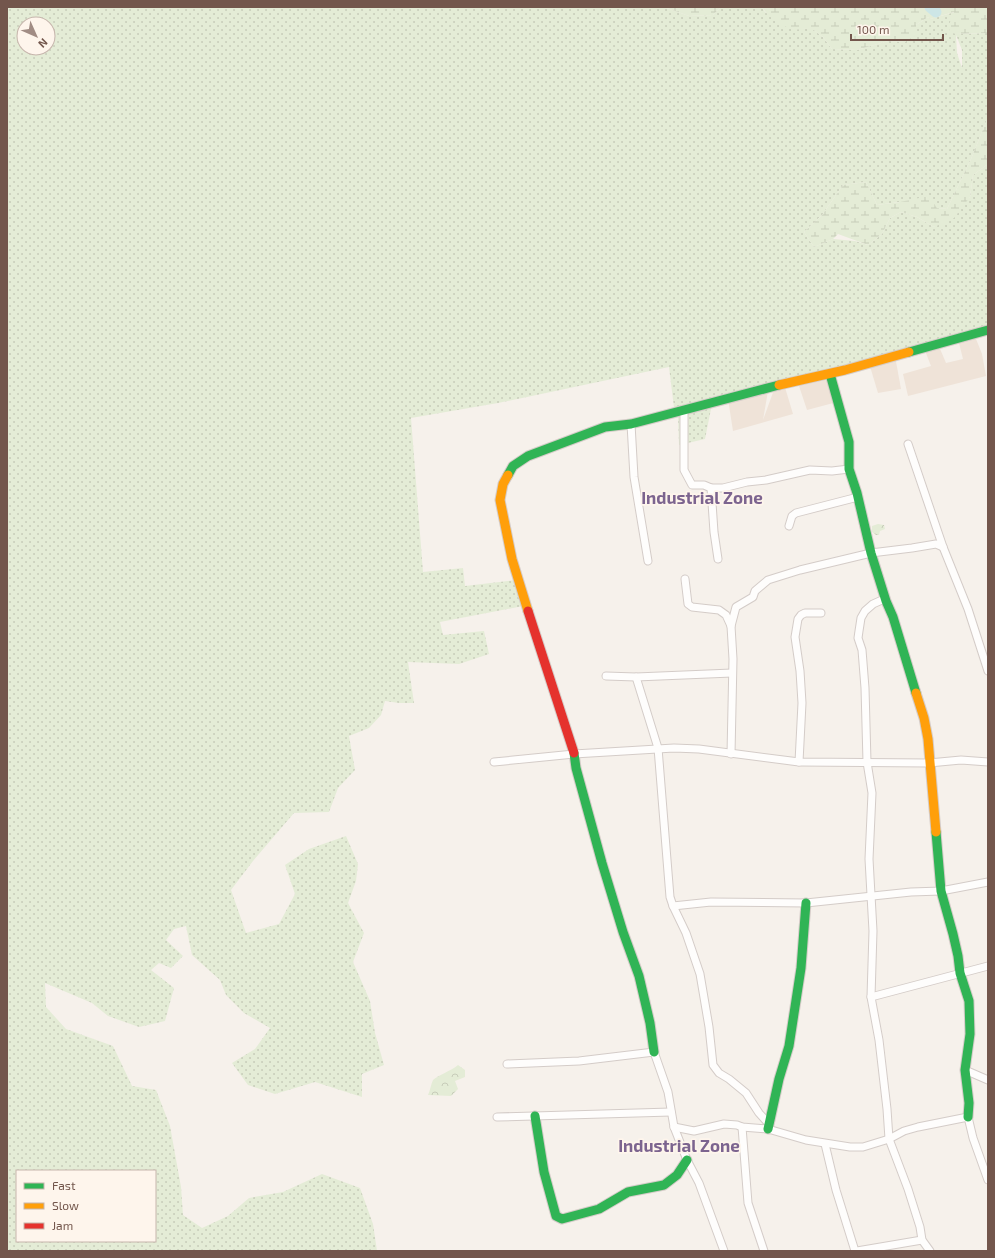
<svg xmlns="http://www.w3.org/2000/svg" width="995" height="1258" font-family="'Exo 2',sans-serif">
<defs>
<pattern id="grass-dots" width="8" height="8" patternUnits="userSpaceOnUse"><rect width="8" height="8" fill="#e4ecd6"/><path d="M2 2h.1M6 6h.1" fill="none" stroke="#c7ccb9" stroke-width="1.8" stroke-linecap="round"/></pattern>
<pattern id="forest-crowns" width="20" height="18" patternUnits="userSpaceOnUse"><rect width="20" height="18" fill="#e4ecd6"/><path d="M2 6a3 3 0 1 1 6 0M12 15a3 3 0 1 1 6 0" fill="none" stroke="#c7ccb9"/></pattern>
<pattern id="wetland-marsh" width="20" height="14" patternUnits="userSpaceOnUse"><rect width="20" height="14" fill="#e4ecd6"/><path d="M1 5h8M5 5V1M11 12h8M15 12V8" fill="none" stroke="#c7ccb9"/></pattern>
</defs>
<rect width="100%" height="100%" fill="#f6f1eb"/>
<g fill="#efe3d8">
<polygon points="974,334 982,354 986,376 908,396 903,374 931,366 924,348 938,344 946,363 963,359 958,339"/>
<polygon points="895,356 901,389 878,393 869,363"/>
<polygon points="829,374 837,402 807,410 798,383"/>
<polygon points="784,384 793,414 733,431 728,399 768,391 763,420 775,387"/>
</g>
<path fill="url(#grass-dots)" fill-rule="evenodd" d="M7,7H664L689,16L713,15L721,7H762L765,12L794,29L807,28L814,30L823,37L832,49L857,50L888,41L905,42L916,25L928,17L930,19L955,12L956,34L988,33V117L971,159L947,209L937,208L899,202L877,205L866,182L843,185L822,215L804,232L814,247L833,239L855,241L868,245L882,234L890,218L901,212L917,217L934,227L970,197L973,175L988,164V330L712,404L705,439L679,445L678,415L675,416L669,367L498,403L411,418L423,572L463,568L465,586L516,580L523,606L440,622L443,635L484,631L489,654L459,664L408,662L414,703H399L385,701L381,715L369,728L349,736L355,770L338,788L329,812L294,813L253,861L231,890L246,933L279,924L295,894L285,865L309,849L346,836L358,864L356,881L348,903L364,933L353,962L370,1001L375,1033L384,1065L362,1074V1097L315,1082L275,1094L248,1085L232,1063L255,1049L270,1028L244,1013L226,995L220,980L192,955L186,926L174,929L166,940L183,956L171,968L159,963L151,970L174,988L165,1021L139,1027L108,1016L92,1003L45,983L46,1007L66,1029L113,1046L132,1086L156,1090L170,1126L181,1187L183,1215L202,1228L228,1216L249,1198L283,1192L322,1174L360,1188L373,1224L377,1251H7ZM24,24H48V48H24ZM956,35L962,50V68L957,53ZM17,1171H155V1241H17Z"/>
<g fill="url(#forest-crowns)">
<polygon points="878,524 884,525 885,529 880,531 879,535 876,535 872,532 872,526"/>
<path d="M458,1065L465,1070V1077L455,1081L458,1089L451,1096L428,1095C430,1091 431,1084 433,1080C438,1075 451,1071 458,1065Z"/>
</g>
<g fill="url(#wetland-marsh)">
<polygon points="664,7 721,7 713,15 689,16"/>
<path d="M762,7H988V33L956,34L949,32L950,22L954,12L930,19L928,17L916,25V35L905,42L888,41L857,50L832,49L823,37L814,30L809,32L807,28C803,29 798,30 794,29C782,27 768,17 762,7Z"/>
<polygon points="988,117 988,164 973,175 970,197 954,218 934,227 917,217 901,212 890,218 882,234 868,245 838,234 833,239 814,247 804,232 822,215 843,185 866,182 877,205 900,202 929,196 937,208 947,209 971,159"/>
</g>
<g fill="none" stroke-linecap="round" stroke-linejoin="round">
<polyline stroke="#cde6e6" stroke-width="11" points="930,7 936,12"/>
<g stroke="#d4ccc8" stroke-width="9">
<g id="street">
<polyline points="684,410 684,470 692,485 704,485 711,488 714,532 718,559"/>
<polyline points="631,424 634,477 648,561"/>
<polyline points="908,444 943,547 968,609 988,671"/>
<polyline points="711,488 723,488 747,482 766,480 810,470 832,471 849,469"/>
<polyline points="789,526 792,516 796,513 858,497"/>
<polyline points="685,579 688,604 692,607 719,610 726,615 731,626 733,659 731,754"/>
<polyline points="886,601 882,600 873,604 865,611 861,618 859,631 858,638 862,650 865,688 867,762 872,793 869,859 873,931 871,997 879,1040 887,1109 889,1139 908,1189 920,1227 922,1240 930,1251"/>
<polyline points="731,626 736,607 753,597 755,591 768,580 800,570 871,553 912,548 936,544 943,547"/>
<polyline points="606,676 636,677 732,673"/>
<polyline points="636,677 658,748 670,897 673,906 686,933 700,974 709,1027 713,1065 719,1073 729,1079 746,1093 759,1113 769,1124"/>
<polyline points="494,762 574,754 674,748 699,749 799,762 929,763 961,760 988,762"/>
<polyline points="799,762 802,703 800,671 795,637 798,619 801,615 805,613 821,613"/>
<polyline points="673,906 711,902 806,903 911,892 941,891 988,882"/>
<polyline points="871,997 988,966"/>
<polyline points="507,1064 579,1061 654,1052 668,1092 674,1127 687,1160 699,1183 724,1251"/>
<polyline points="965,1070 988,1080"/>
<polyline points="497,1117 671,1112"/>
<polyline points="674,1127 694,1131 724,1124 737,1125 742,1127 768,1129 806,1140 850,1147 863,1147 889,1139 904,1131 918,1127 968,1117 973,1138 988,1180"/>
<polyline points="742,1127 748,1203 764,1251"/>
<polyline points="825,1144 836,1190 855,1251"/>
<polyline points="857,1251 922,1240"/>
</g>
</g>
<g stroke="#d5ccc8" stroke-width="11">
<g id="fast">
<polyline points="909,352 988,330"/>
<polyline points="830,374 849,442 849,469 857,493 871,553 886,601 893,617 916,693"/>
<polyline points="508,475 513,466 528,456 605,427 631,424 779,385"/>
<polyline points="574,753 576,768 602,863 623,932 639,976 650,1023 654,1052"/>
<polyline points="936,832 941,891 953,934 958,956 960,973 969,1001 970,1034 965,1070 969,1103 968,1117"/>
<polyline points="535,1116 544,1172 556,1216 562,1219 599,1209 628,1192 664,1185 677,1175 687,1160"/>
<polyline points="768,1129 779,1079 789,1046 801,968 806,903"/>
</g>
</g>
<g stroke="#d5ccc8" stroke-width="11">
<g id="slow">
<polyline points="779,385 845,370 909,352"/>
<polyline points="508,475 503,484 500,500 512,559 528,611"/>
<polyline points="916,693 924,718 928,739 936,832"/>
</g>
</g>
<g stroke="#d5ccc8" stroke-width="11">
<polyline id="jam" points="528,611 574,753"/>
</g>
<use href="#street" stroke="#fefdfc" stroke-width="7"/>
<use href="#fast" stroke="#30b455" stroke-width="9"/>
<use href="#slow" stroke="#ff9f0a" stroke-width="9"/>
<use href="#jam" stroke="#e5322d" stroke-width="9"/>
</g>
<g text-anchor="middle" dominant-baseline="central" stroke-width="3.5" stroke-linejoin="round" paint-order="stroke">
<g font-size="17" font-weight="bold" fill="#7c648f" stroke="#fef5ec">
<text x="702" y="497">Industrial Zone</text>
<text x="679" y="1145">Industrial Zone</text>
</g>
</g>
<rect width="995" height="1258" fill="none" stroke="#73564c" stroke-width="16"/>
<rect x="16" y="1170" width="140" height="72" fill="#fef5ec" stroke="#c6b5ac"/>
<rect x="24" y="1183" width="20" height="6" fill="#30b455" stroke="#c6b5ac"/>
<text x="52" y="1190" font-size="12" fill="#73564c">Fast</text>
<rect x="24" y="1203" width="20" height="6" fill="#ff9f0a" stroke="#c6b5ac"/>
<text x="52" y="1210" font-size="12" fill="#73564c">Slow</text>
<rect x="24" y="1223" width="20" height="6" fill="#e5322d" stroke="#c6b5ac"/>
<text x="52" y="1230" font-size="12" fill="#73564c">Jam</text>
<g transform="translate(36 36) rotate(135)"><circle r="19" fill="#fef5ec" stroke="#c6b5ac"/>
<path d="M0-3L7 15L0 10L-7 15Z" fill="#a18c84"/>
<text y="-6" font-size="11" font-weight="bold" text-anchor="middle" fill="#73564c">N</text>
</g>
<path d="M851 34v6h92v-6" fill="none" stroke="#73564c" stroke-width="2"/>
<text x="857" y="34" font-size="12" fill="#73564c" stroke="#fef5ec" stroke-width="3" paint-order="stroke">100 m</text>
</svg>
